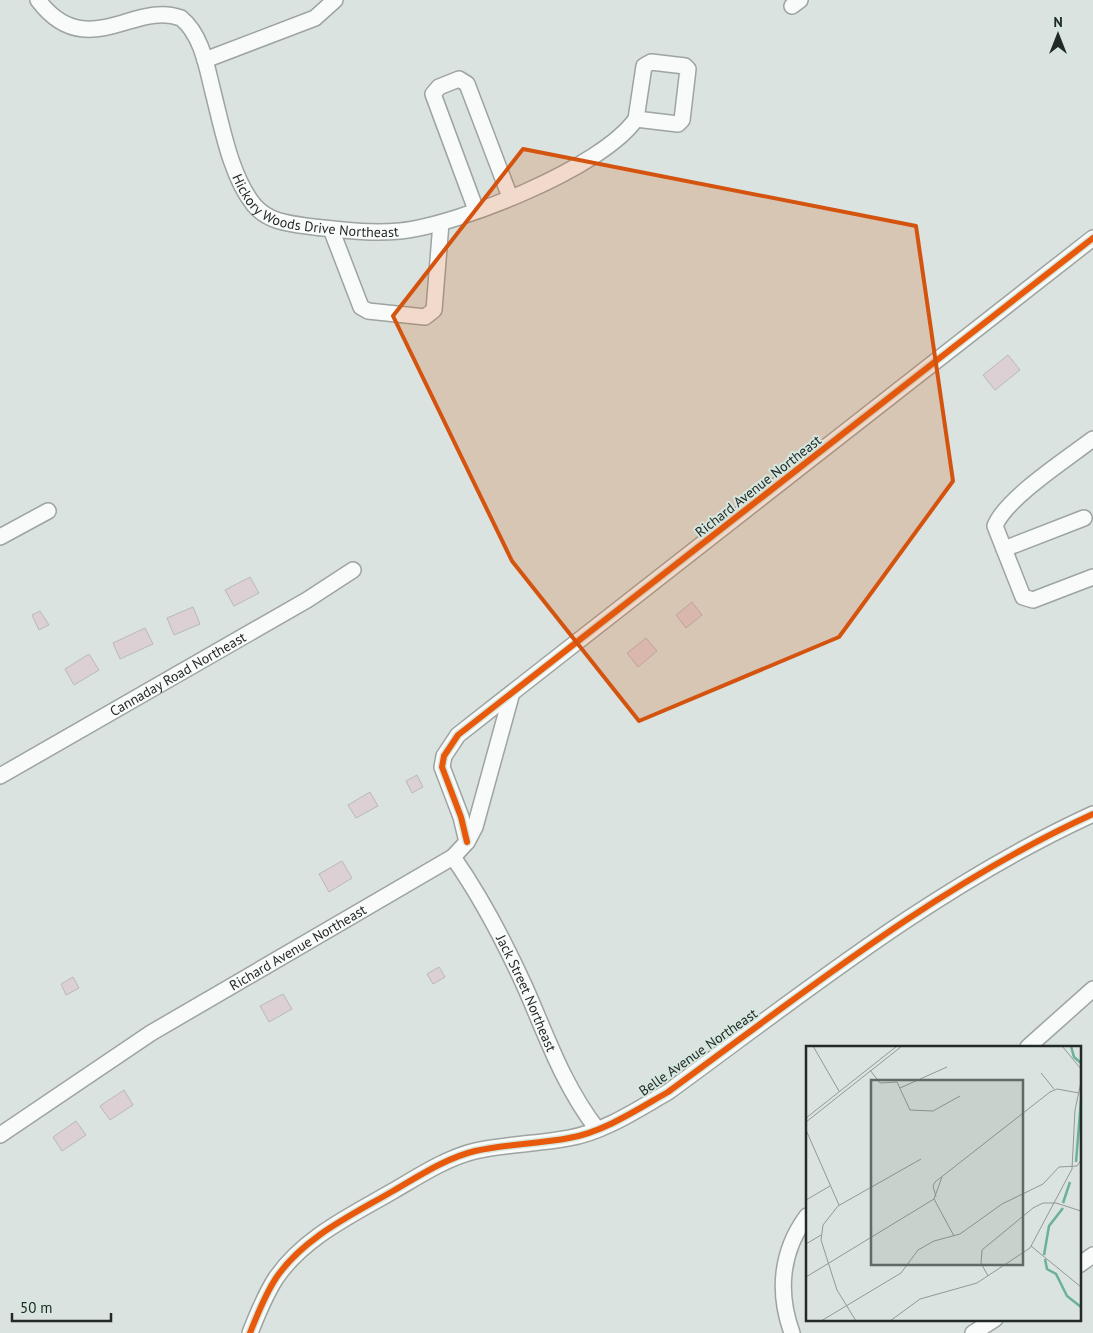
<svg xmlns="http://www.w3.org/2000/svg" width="1093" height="1333" font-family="'PT Sans',sans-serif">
<rect width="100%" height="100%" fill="#dae3df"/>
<g fill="#dcd0d4" stroke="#b8b9b8">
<polygon points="1008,355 1020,370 995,390 983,375"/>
<polygon points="250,577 259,593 234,606 225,590"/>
<polygon points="692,602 702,615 686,628 676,615"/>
<polygon points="193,607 200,624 174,635 167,618"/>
<polygon points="40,611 49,625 39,630 32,615"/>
<polygon points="145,628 153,644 120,659 113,643"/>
<polygon points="646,638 657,651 638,667 627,653"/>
<polygon points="89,654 99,670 74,685 65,669"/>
<polygon points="417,775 423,787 412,793 406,781"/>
<polygon points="370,792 378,806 356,818 348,805"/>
<polygon points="342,861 352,878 329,892 319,874"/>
<polygon points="439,967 445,977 433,984 427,974"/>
<polygon points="73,977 79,988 66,995 61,984"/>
<polygon points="283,994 292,1009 269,1022 260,1006"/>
<polygon points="124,1090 133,1105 110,1120 100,1106"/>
<polygon points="76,1121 86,1135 62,1151 53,1137"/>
</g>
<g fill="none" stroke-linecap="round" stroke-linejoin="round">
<g stroke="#9da4a1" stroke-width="18">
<g id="minor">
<path id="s1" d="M38,0C86,64 135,0 181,18C202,35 207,68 213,92C222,127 231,177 254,205C269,223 292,224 314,227C342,230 371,234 400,231C458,225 602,168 636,119"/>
<polyline points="792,6 800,0"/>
<polyline points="205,60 315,18 335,0"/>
<polygon points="651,62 685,66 688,69 682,120 678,124 636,119 644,66"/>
<polyline points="476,210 433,94 439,87 459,79 467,84 510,197"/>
<polyline points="331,229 361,307 368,311 425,317 434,310 441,223"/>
<path d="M1093,439C1068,458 1005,499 995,526L1023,597L1033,600L1093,577"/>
<polyline points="0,537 48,511"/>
<polyline points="1004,549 1084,518"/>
<path id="s2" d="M0,776L307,600L353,570"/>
<polyline points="467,842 461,817 442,767 444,756 458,735 1093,238"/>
<path id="s3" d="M453,857C481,897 505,943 525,987C547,1037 563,1085 597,1129"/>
<polyline points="1028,1047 1093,989"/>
<path id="s4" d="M0,1135L151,1033L453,857L467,842L475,827L511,696"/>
<polyline points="1079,1265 1093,1255"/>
<path d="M250,1333C257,1315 265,1295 276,1278C304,1237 352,1215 393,1191C419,1176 446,1158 475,1151C506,1144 538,1144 569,1138C604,1132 638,1109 668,1092C805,992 938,885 1093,814"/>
<path d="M792,1333C777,1292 781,1251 807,1216"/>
<polyline points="973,1333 995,1319"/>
</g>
</g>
<use href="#minor" stroke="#f9fbfa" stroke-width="15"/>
<g stroke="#d6e7df" stroke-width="9">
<g id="cycleway">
<polyline points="467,842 461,817 442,767 444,756 458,735 1093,238"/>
<path d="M250,1333C257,1315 265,1295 276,1278C304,1237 352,1215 393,1191C419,1176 446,1158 475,1151C506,1144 538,1144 569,1138C604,1132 638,1109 668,1092C805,992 938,885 1093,814"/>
</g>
</g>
<use href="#cycleway" stroke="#e8590c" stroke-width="6"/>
</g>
<path fill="#d4540f" fill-opacity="0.2" stroke="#d4540f" stroke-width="4" stroke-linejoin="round" d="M523,149L916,226L953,481L839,637L639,721L512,561L393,316Z"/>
<g text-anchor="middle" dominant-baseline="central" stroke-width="4" stroke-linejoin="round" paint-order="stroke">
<g font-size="14" fill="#222926" stroke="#d6e7df">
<text stroke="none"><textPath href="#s1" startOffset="416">Hickory Woods Drive Northeast</textPath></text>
<text transform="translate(758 486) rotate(-38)">Richard Avenue Northeast</text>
<text stroke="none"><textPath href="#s2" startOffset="205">Cannaday Road Northeast</textPath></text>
<text stroke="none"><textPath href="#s4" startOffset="352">Richard Avenue Northeast</textPath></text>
<text stroke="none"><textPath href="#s3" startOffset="155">Jack Street Northeast</textPath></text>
<text transform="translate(698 1052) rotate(-35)">Belle Avenue Northeast</text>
</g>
</g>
<g transform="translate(806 1046)">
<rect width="275" height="275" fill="#dae3df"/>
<path fill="none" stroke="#6bb19a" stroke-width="2.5" d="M265,0L268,11L275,17M270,116L275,54M257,157L264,136M238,209L243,180L257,162M239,213L241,223L250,228L261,250L275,261"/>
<path fill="none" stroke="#909995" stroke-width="1" d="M7,0L33,45M256,0L275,23M64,24L74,37L91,36L104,64L127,65L154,50M235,27L248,43M94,42L141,21M0,72L91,0M0,76L96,0M0,84L33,159M130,151L127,140L129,136L244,46L251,43L273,47M128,153L148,190M0,154L24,140M0,198L15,189M225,200L275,241M182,230L175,217L176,204L227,162L237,157H250L275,165M0,231L128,153L136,131M15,275L95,227L112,204L128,195L154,188L196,158L237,138L253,121L271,120L275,114M50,275L31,244L15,194L17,179L32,160L115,113M84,275L114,253L171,237L224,202L266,123L269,64L275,36"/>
<path fill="#626a67" fill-opacity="0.15" stroke="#626a67" stroke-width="2.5" d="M65,34H217V219H65Z"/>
<rect width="275" height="275" fill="none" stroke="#222926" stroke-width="2.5"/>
</g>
<g transform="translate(1058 35)" stroke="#d6e7df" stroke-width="4" paint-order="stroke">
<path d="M0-4L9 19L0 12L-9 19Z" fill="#222926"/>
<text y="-8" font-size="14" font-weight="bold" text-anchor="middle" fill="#222926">N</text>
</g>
<path d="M12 1313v8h99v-8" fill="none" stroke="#222926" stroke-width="2.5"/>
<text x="20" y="1313" font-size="15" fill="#222926" stroke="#d6e7df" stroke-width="4" paint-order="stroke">50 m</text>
</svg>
